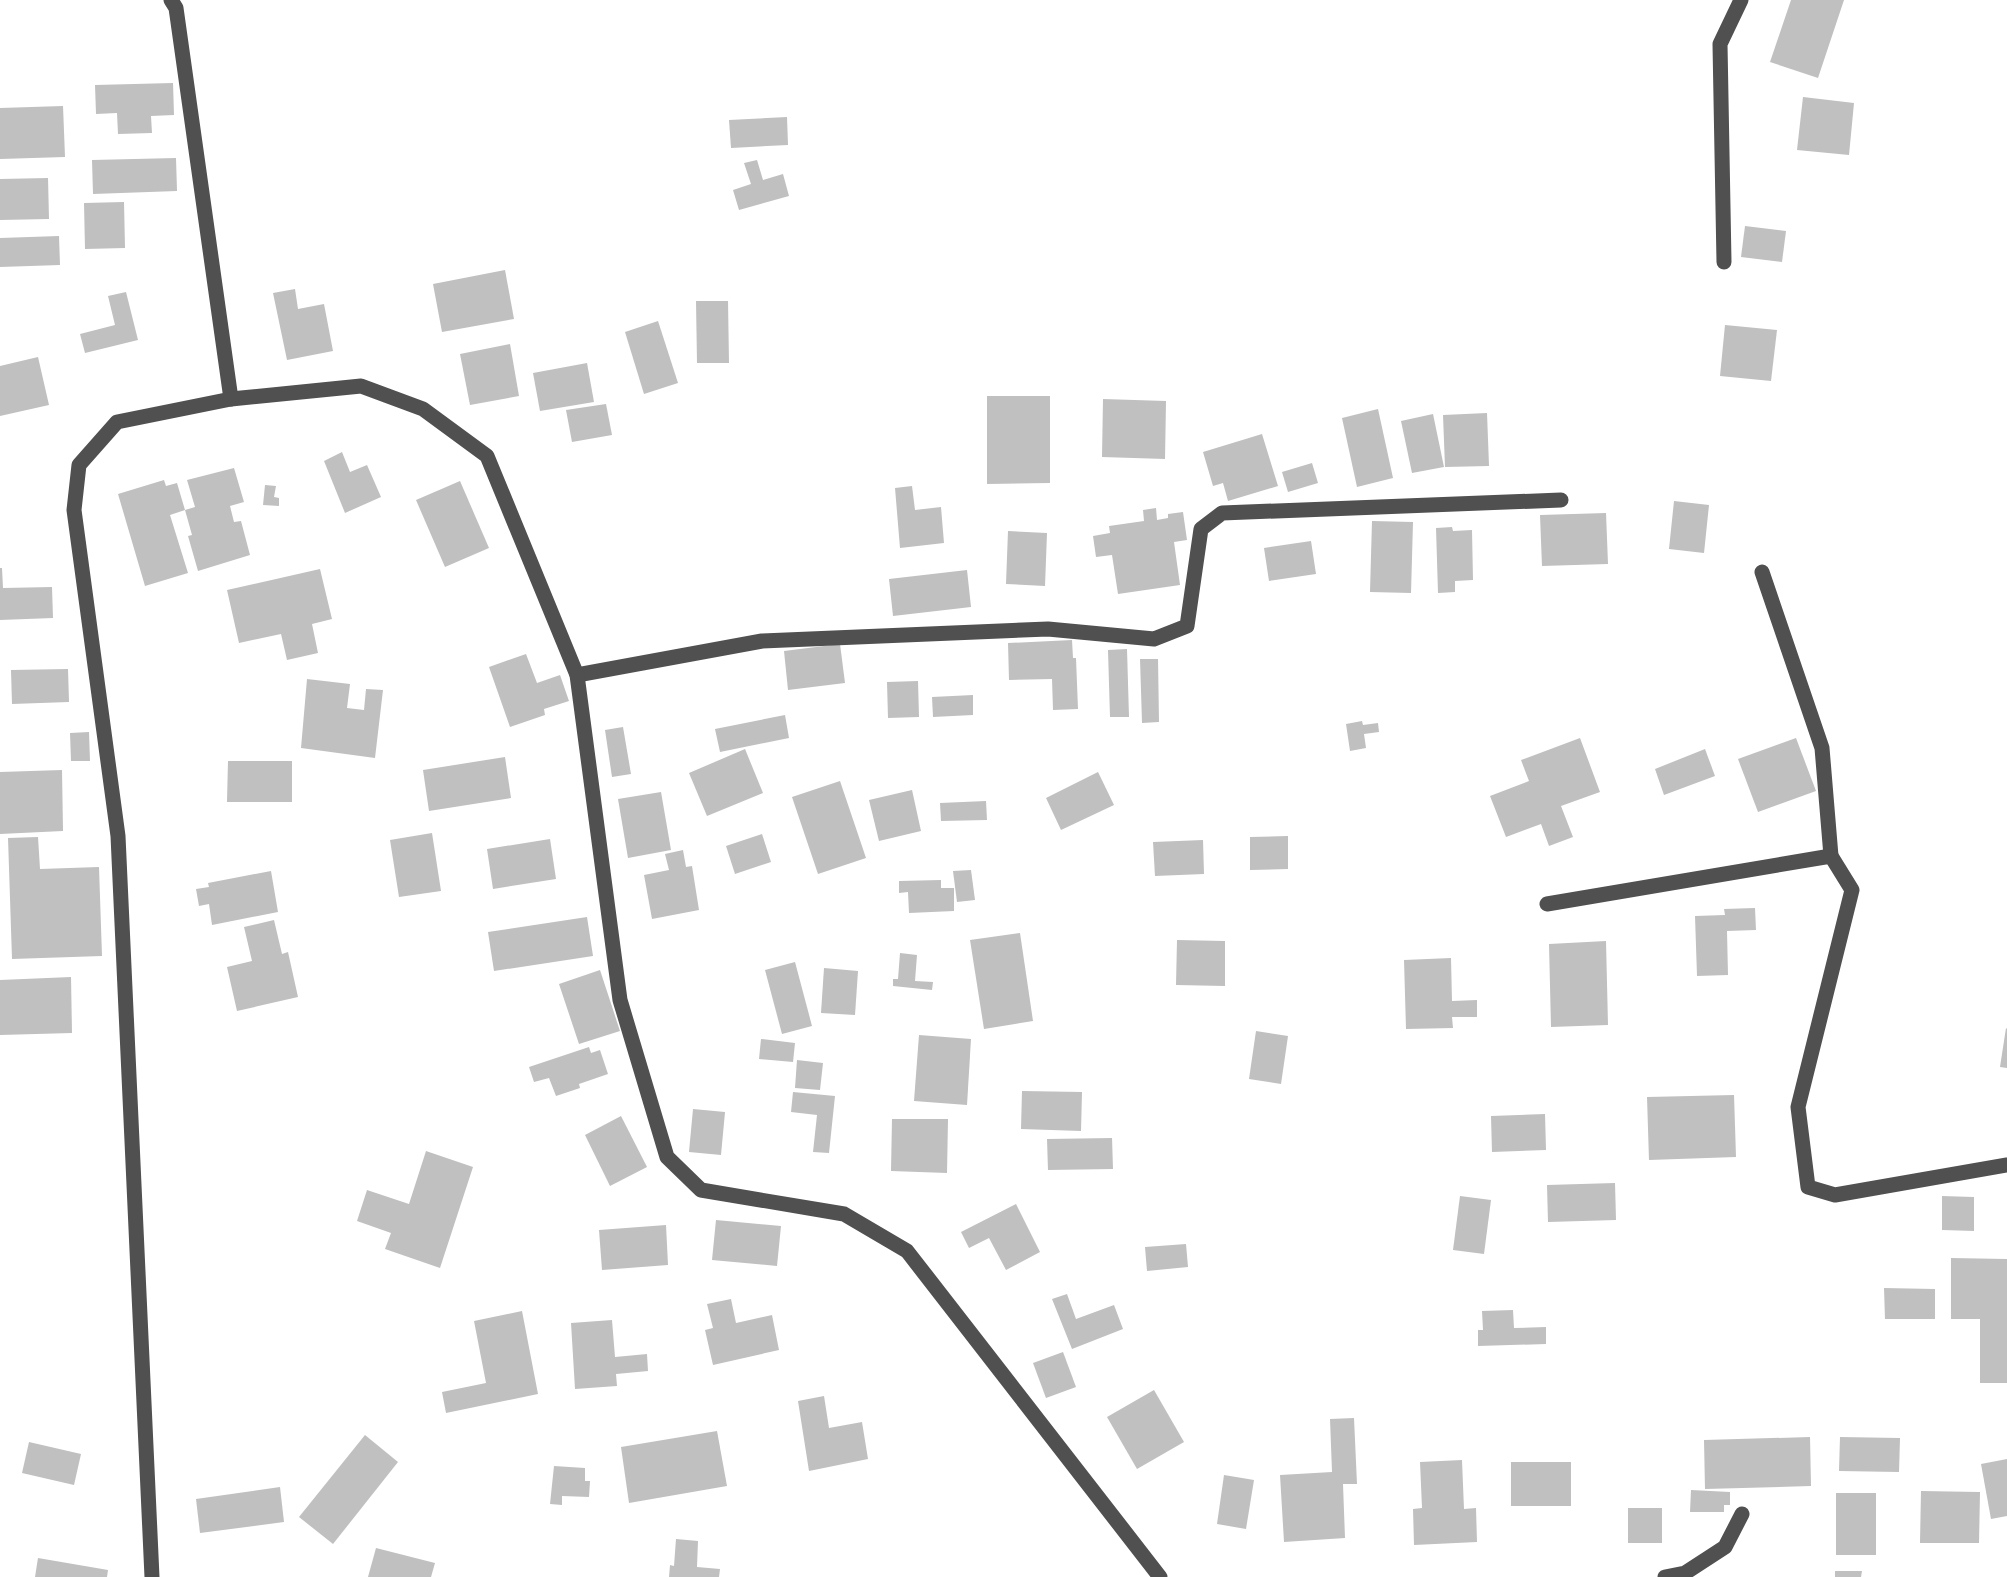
<svg xmlns="http://www.w3.org/2000/svg" width="2007" height="1577" font-family="'Fira Sans',sans-serif">
<rect width="100%" height="100%" fill="#fff"/>
<g fill="#c0c0c0">
<polygon points="1791,0 1844,0 1818,78 1770,62"/>
<polygon points="173,83 174,115 151,116 152,133 118,134 117,113 96,114 95,85"/>
<polygon points="1803,97 1854,103 1849,155 1797,150"/>
<polygon points="63,106 65,157 0,159 0,108"/>
<polygon points="787,117 788,145 731,148 729,120"/>
<polygon points="176,158 177,191 93,194 92,160"/>
<polygon points="757,160 763,180 783,174 789,196 739,210 733,190 751,184 744,163"/>
<polygon points="48,178 49,219 0,220 0,179"/>
<polygon points="124,202 125,248 85,249 84,203"/>
<polygon points="1745,226 1786,231 1782,262 1741,257"/>
<polygon points="59,236 60,265 0,267 0,238"/>
<polygon points="505,270 514,319 442,332 433,284"/>
<polygon points="295,289 298,309 324,304 333,351 287,360 273,293"/>
<polygon points="126,292 138,340 85,353 80,334 115,325 108,296"/>
<polygon points="696,301 728,301 729,363 697,363"/>
<polygon points="658,321 678,383 644,394 625,332"/>
<polygon points="1725,325 1777,330 1771,381 1720,376"/>
<polygon points="510,344 519,396 470,405 460,354"/>
<polygon points="38,357 49,405 0,416 0,366"/>
<polygon points="587,363 594,402 540,411 533,373"/>
<polygon points="987,396 1050,396 1050,483 987,484"/>
<polygon points="1103,399 1166,401 1165,459 1102,457"/>
<polygon points="606,404 612,435 572,442 566,410"/>
<polygon points="1378,409 1393,478 1357,487 1342,418"/>
<polygon points="1487,413 1489,466 1445,467 1443,415"/>
<polygon points="1433,414 1444,467 1412,473 1401,421"/>
<polygon points="1262,434 1278,486 1228,501 1223,483 1213,486 1203,452"/>
<polygon points="342,452 350,472 367,465 381,497 345,513 324,461"/>
<polygon points="1312,463 1318,483 1288,492 1282,472"/>
<polygon points="234,468 244,502 230,506 234,522 241,521 250,555 198,571 188,536 192,535 185,510 195,507 187,480"/>
<polygon points="164,480 166,486 177,483 185,510 170,515 188,573 145,586 118,494"/>
<polygon points="460,481 489,548 445,567 416,500"/>
<polygon points="265,485 276,486 274,497 279,498 279,506 263,505"/>
<polygon points="912,486 915,510 941,507 944,543 900,548 895,488"/>
<polygon points="1674,501 1709,505 1704,553 1669,549"/>
<polygon points="1156,508 1157,520 1168,518 1168,514 1183,512 1187,540 1174,542 1180,585 1118,594 1112,555 1096,557 1093,536 1110,533 1109,526 1144,521 1143,510"/>
<polygon points="1606,513 1608,564 1542,566 1540,515"/>
<polygon points="1372,521 1413,522 1411,593 1370,592"/>
<polygon points="1452,527 1453,531 1472,530 1473,580 1455,581 1455,592 1438,593 1436,528"/>
<polygon points="1008,531 1047,533 1045,586 1006,584"/>
<polygon points="1311,541 1316,574 1269,581 1264,548"/>
<polygon points="0,568 2,568 3,588 52,587 53,618 0,620"/>
<polygon points="320,569 332,619 312,624 318,653 287,660 281,634 239,643 227,590"/>
<polygon points="967,570 971,607 893,616 889,579"/>
<polygon points="1072,640 1073,658 1076,658 1078,709 1053,710 1052,679 1009,680 1008,643"/>
<polygon points="840,644 845,683 788,690 784,651"/>
<polygon points="1127,649 1129,717 1110,717 1108,650"/>
<polygon points="526,654 537,683 560,675 569,701 544,709 545,715 510,727 489,667"/>
<polygon points="1140,659 1158,659 1159,722 1142,723"/>
<polygon points="68,669 69,702 12,704 11,670"/>
<polygon points="307,679 350,684 347,708 364,710 366,689 383,690 375,758 301,748"/>
<polygon points="918,681 919,717 888,718 887,682"/>
<polygon points="973,695 973,715 933,717 932,697"/>
<polygon points="785,715 789,738 720,752 715,729"/>
<polygon points="1362,721 1363,725 1378,723 1379,732 1364,734 1366,748 1350,751 1346,724"/>
<polygon points="623,727 631,774 612,777 605,730"/>
<polygon points="89,732 90,761 71,761 70,733"/>
<polygon points="1580,738 1600,792 1561,806 1573,837 1549,846 1541,824 1506,837 1490,796 1529,781 1521,760"/>
<polygon points="1796,738 1816,791 1758,812 1738,759"/>
<polygon points="745,749 763,793 707,816 689,773"/>
<polygon points="1705,749 1715,776 1664,795 1655,769"/>
<polygon points="505,757 511,798 429,811 423,770"/>
<polygon points="228,761 292,761 292,802 227,802"/>
<polygon points="62,770 63,831 0,834 0,772"/>
<polygon points="1098,772 1114,805 1061,830 1046,798"/>
<polygon points="840,781 866,858 818,874 792,797"/>
<polygon points="912,790 921,831 879,841 869,800"/>
<polygon points="661,792 671,850 628,858 618,799"/>
<polygon points="986,801 987,820 941,821 940,803"/>
<polygon points="432,833 441,891 399,897 390,840"/>
<polygon points="762,834 771,862 735,874 726,846"/>
<polygon points="1288,836 1288,869 1250,870 1250,837"/>
<polygon points="38,837 40,869 99,867 102,956 12,959 8,838"/>
<polygon points="550,839 556,879 493,889 487,849"/>
<polygon points="1203,840 1204,874 1155,876 1153,842"/>
<polygon points="683,850 686,867 692,866 699,910 652,919 644,875 669,870 665,854"/>
<polygon points="971,870 975,900 957,902 953,871"/>
<polygon points="271,871 278,912 212,925 209,904 199,906 196,889 209,887 208,883"/>
<polygon points="941,880 941,888 954,888 954,911 909,913 908,892 899,893 899,881"/>
<polygon points="1755,908 1756,930 1727,931 1728,975 1697,976 1695,916 1725,915 1724,909"/>
<polygon points="587,917 593,956 494,971 488,932"/>
<polygon points="274,920 282,954 288,952 298,997 237,1011 227,967 252,961 244,927"/>
<polygon points="1020,933 1033,1021 984,1029 970,940"/>
<polygon points="1177,940 1225,941 1225,986 1176,985"/>
<polygon points="1606,941 1608,1025 1551,1027 1549,944"/>
<polygon points="900,953 917,955 915,981 933,982 932,990 893,986 893,979 898,979"/>
<polygon points="1451,958 1452,1001 1477,1000 1477,1017 1452,1017 1453,1028 1406,1029 1404,960"/>
<polygon points="795,962 812,1026 782,1034 765,970"/>
<polygon points="824,968 858,971 855,1015 821,1013"/>
<polygon points="600,970 620,1031 579,1044 559,984"/>
<polygon points="71,977 72,1033 0,1035 0,980"/>
<polygon points="2006,1028 2007,1029 2007,1068 2000,1067"/>
<polygon points="1256,1031 1288,1036 1281,1084 1249,1079"/>
<polygon points="919,1035 971,1039 967,1105 914,1101"/>
<polygon points="761,1039 795,1043 793,1062 759,1059"/>
<polygon points="589,1047 591,1053 600,1050 608,1074 579,1084 580,1088 556,1096 549,1078 534,1082 529,1067"/>
<polygon points="797,1060 823,1063 820,1090 795,1088"/>
<polygon points="1022,1091 1082,1092 1081,1131 1021,1129"/>
<polygon points="793,1092 835,1096 829,1153 813,1152 817,1115 791,1112"/>
<polygon points="1734,1095 1736,1157 1649,1160 1647,1097"/>
<polygon points="693,1109 725,1112 721,1155 689,1152"/>
<polygon points="1545,1114 1546,1150 1492,1152 1491,1116"/>
<polygon points="621,1116 647,1167 610,1186 585,1135"/>
<polygon points="892,1119 948,1119 947,1173 891,1171"/>
<polygon points="1112,1138 1113,1169 1048,1170 1047,1139"/>
<polygon points="426,1151 473,1167 440,1268 385,1249 391,1233 357,1221 367,1190 409,1204"/>
<polygon points="1615,1183 1616,1220 1548,1222 1547,1185"/>
<polygon points="1460,1196 1491,1200 1484,1254 1453,1250"/>
<polygon points="1942,1196 1974,1197 1974,1231 1942,1230"/>
<polygon points="1016,1204 1040,1252 1006,1270 989,1238 969,1248 961,1232"/>
<polygon points="716,1220 781,1226 777,1266 712,1260"/>
<polygon points="666,1225 668,1265 602,1270 599,1230"/>
<polygon points="1186,1244 1188,1267 1147,1271 1145,1247"/>
<polygon points="1951,1258 2007,1259 2007,1383 1980,1383 1980,1319 1951,1319"/>
<polygon points="1884,1288 1935,1289 1935,1319 1885,1319"/>
<polygon points="1067,1294 1076,1319 1114,1305 1123,1329 1072,1349 1052,1299"/>
<polygon points="731,1299 736,1323 772,1315 779,1350 713,1365 705,1330 713,1328 707,1304"/>
<polygon points="1513,1310 1514,1328 1546,1327 1546,1344 1478,1346 1478,1330 1483,1330 1482,1311"/>
<polygon points="522,1311 538,1394 446,1413 442,1392 486,1383 474,1321"/>
<polygon points="612,1320 615,1357 647,1354 648,1371 616,1374 617,1386 575,1389 571,1323"/>
<polygon points="1063,1352 1076,1387 1046,1398 1033,1363"/>
<polygon points="1154,1390 1184,1442 1137,1469 1107,1417"/>
<polygon points="824,1396 829,1428 862,1422 868,1459 809,1471 798,1401"/>
<polygon points="1354,1418 1357,1484 1343,1484 1345,1538 1284,1542 1280,1475 1332,1472 1330,1419"/>
<polygon points="717,1431 727,1486 629,1503 621,1447"/>
<polygon points="365,1435 398,1462 333,1544 299,1517"/>
<polygon points="1810,1437 1811,1486 1705,1489 1704,1440"/>
<polygon points="1840,1437 1900,1438 1899,1472 1839,1471"/>
<polygon points="29,1442 81,1454 74,1485 22,1473"/>
<polygon points="2007,1459 2007,1516 1991,1519 1981,1464"/>
<polygon points="1462,1460 1464,1509 1476,1508 1477,1542 1414,1545 1413,1509 1422,1508 1420,1462"/>
<rect x="1511" y="1462" width="60" height="44"/>
<polygon points="554,1466 585,1468 585,1481 590,1481 589,1497 562,1496 562,1505 550,1504"/>
<polygon points="1224,1475 1254,1480 1246,1529 1217,1524"/>
<polygon points="280,1487 284,1522 200,1533 196,1499"/>
<polygon points="1691,1490 1730,1492 1730,1505 1724,1505 1724,1512 1690,1512"/>
<polygon points="1921,1491 1980,1492 1979,1543 1920,1543"/>
<rect x="1836" y="1493" width="40" height="62"/>
<rect x="1628" y="1508" width="34" height="35"/>
<polygon points="676,1539 698,1541 697,1567 720,1569 719,1577 669,1577 670,1565 674,1566"/>
<polygon points="376,1548 435,1563 431,1577 368,1577"/>
<polygon points="38,1558 108,1570 107,1577 35,1577"/>
<polygon points="1835,1571 1862,1571 1861,1577 1835,1577"/>
</g>
<g fill="none" stroke-linecap="round" stroke-linejoin="round">
<g stroke="#505050" stroke-width="15">
<polyline points="171,0 176,8 231,399"/>
<polyline points="1724,262 1720,44 1741,0"/>
<polyline points="1762,572 1822,748 1831,856"/>
<polyline points="577,675 762,641 1048,629 1154,639 1187,626 1201,529 1222,513 1561,500"/>
<polyline points="1547,904 1831,856 1852,890 1798,1107 1808,1187 1835,1195 2007,1165"/>
<polyline points="152,1577 118,836 74,510 79,465 117,422 231,399 361,386 423,409 487,456 577,675 620,1000 667,1157 701,1190 844,1214 907,1251 1160,1577"/>
<polyline points="1665,1577 1685,1573 1725,1547 1742,1514"/>
</g>
</g>
</svg>
